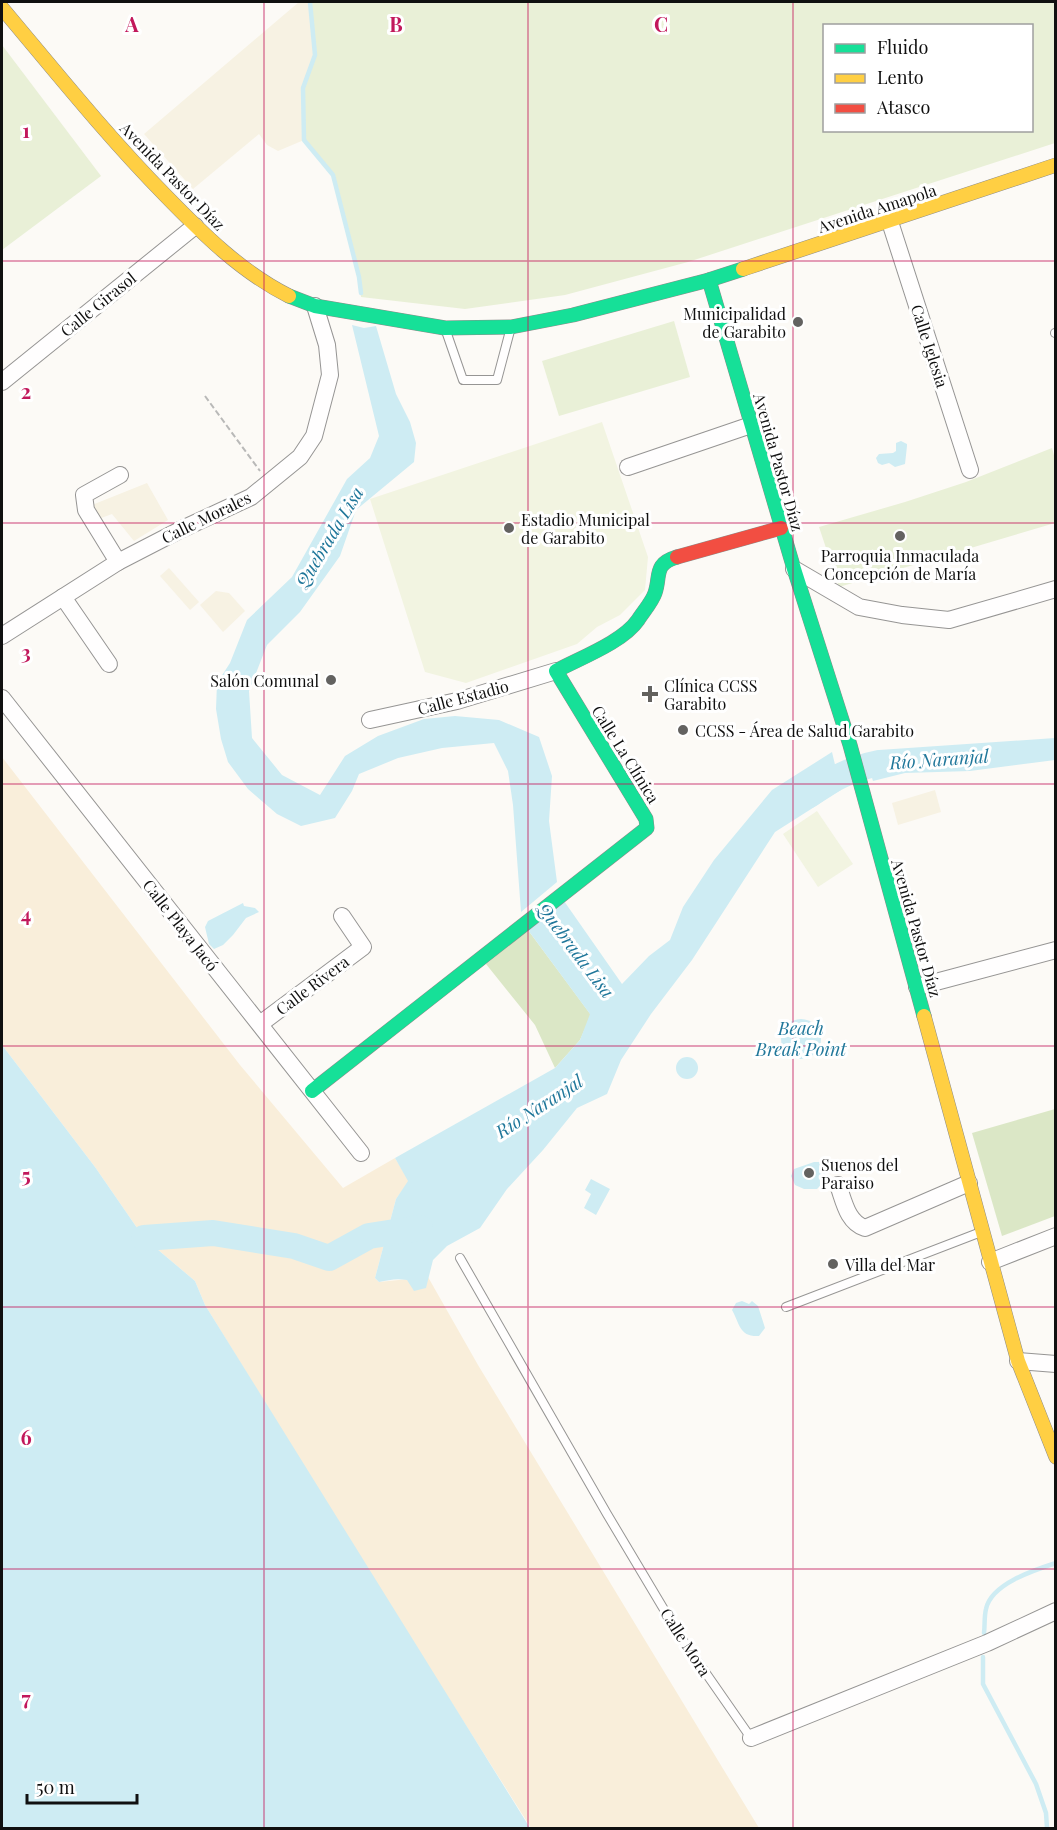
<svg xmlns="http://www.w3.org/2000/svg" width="1057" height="1830" font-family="'Playfair Display',serif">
<rect width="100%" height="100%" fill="#fcfaf6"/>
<g fill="#f7f2e3">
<polygon points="299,2 310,2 315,55 303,88 304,140 278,151 267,145 259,134 193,189 144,134"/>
<polygon points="147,483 168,520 134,541 112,514 96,520 92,505"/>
<polygon points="169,568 199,602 190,610 160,576"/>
<polygon points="216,591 229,593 245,611 223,632 200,605"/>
<polygon points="935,790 941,812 898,825 892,803"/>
</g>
<g fill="#e9f0d7" fill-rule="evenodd">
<path d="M310,2H1055V143L688,262L565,295L465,309L361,297L359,277L333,175L304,140L303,88L315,55ZM824,26H1032V130H824Z"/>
<polygon points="2,45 101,176 2,250"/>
<polygon points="674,321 690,377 559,416 542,361"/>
<polygon points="1052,448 1055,459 1055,523 839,587 819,527 905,502 966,482"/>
</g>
<g fill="#dbe7c6">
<polygon points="528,930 591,1015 580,1040 555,1068 535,1025 486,964"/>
<polygon points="1055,1109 1055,1216 1002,1236 972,1133"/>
</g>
<polygon fill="#f9eeda" points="2,757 240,1065 343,1188 395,1158 409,1181 396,1199 375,1278 379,1282 428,1277 478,1365 759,1828 531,1828 377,1585 205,1305 195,1281 144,1238 95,1167 2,1045"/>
<g fill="#f2f4e1">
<polygon points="602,422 648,557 645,590 620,615 597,627 577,644 466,683 425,672 370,499"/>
<polygon points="817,811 853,864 818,887 783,834"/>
</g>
<g fill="#ceecf3">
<polygon points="352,325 364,328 376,326 396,394 410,422 416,443 414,462 356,510 340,556 300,612 267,645 249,691 252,738 282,775 320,795 345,756 378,736 424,719 455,716 499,720 539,737 552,776 549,821 557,882 521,912 513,805 508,771 494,743 442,748 398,758 359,774 352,791 335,818 301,826 277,814 248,789 228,762 221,739 216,709 217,683 230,663 247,620 292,577 347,479 370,458 379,436"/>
<polygon points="901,441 907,444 907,446 905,464 895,467 889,463 882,465 878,463 876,458 879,454 893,453 896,451 896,443"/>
<polygon points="1055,738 1055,760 970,771 905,773 873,781 865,756 879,750"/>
<path d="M832,752L841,790L775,832L692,960L651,1014L621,1060L607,1094L577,1108L543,1150L507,1189L480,1228L447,1246L433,1260L426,1288L414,1291L407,1280C396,1278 389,1280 379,1282L375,1278L396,1199L408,1181L395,1158L555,1068L580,1040L590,1014L528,930L564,901L622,984L649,956L670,940L683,907L714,860L772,790Z"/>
<polygon points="243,903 244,906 255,908 259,912 246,918 233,935 223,945 214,949 209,944 205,927 208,921"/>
<circle cx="801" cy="1039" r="20"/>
<polygon points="2,1045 95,1167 144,1238 195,1281 205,1305 530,1828 2,1828"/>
<circle cx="687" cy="1068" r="11"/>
<path d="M814,1162H823C828,1173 826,1181 817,1189H804L795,1185L791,1176L794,1169Z"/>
<polygon points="591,1179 610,1189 596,1215 584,1208 591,1194 585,1190"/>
<path d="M742,1301L749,1304L752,1301L758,1306L765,1328L759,1336C739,1337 740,1324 732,1310L736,1303Z"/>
</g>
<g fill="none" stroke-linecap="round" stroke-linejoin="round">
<g stroke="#ceecf3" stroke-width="4.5">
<polyline points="310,2 315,55 303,88 304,140 333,175 359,277 361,293"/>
<path d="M984,1633C985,1626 984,1617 986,1609C991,1584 1034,1570 1056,1563"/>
<polyline points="983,1657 983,1684 1036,1784 1046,1813 1047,1828"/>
</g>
<g stroke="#ceecf3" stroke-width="26">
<path d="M809,795C829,780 854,768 879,763"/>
<polyline points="144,1238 213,1233 294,1246 329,1258 369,1236 420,1228"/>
</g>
<g stroke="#969594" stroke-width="10">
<g id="lane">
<polyline points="446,331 463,380 497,380 511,327"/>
<polyline points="1055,333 1056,333"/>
<polyline points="460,1258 607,1514 678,1633 751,1738"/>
<polyline points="786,1307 981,1232"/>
</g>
</g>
<g stroke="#969594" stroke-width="18">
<g id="street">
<polyline points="890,222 970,470"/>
<polyline points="2,382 195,226"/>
<polyline points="628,467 751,425"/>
<polyline points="118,562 86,510 84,495 120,475"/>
<polyline points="794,569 859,607 902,615 949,620 1056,589"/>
<polyline points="63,597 109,664"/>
<polyline points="2,636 118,562 180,530 251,497 300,457 314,436 330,375 327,345 315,306"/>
<polyline points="2,698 361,1153"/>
<polyline points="370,720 457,701 556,671"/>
<polyline points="917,987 1056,950"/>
<polyline points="260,1024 363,947 342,916"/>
<path d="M838,1185C844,1201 847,1222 865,1228L969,1183"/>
<polyline points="990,1262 1056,1236"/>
<polyline points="1018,1361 1056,1364"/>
<polyline points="751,1738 987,1643 1056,1611"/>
</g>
</g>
<g stroke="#8d8c8a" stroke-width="15">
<g id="fast">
<polyline points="709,280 794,569 850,745 924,1016"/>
<polyline points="289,296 315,306 445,328 511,327 573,315 709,280 743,269"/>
<path d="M312,1091L647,828L646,819L556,671C580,658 623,642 638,620C643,612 652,602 655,593C661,576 653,564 677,557"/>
</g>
</g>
<g stroke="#8d8c8a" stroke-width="15">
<g id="slow">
<path d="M2,8C55,71 107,136 165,195C202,233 241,272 289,296"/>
<polyline points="743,269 1056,165"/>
<polyline points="924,1016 1018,1361 1056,1457"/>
</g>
</g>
<g stroke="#8d8c8a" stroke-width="15">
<polyline id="jam" points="677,557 781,528"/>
</g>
<polyline stroke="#b9b9b8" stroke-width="2" stroke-dasharray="6 3" stroke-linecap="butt" points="205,396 260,471"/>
<use href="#lane" stroke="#fffefe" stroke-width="8"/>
<use href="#street" stroke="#fffefe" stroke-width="16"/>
<use href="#fast" stroke="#16e098" stroke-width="14"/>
<use href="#slow" stroke="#ffcf43" stroke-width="14"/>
<use href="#jam" stroke="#f24e42" stroke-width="14"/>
</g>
<path fill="none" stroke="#c2185b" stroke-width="1.5" stroke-opacity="0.55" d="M264,2V1828M528,2V1828M793,2V1828M2,261H1056M2,523H1056M2,784H1056M2,1046H1056M2,1307H1056M2,1569H1056"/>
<g fill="#636260" stroke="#fff" stroke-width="2">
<circle cx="798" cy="322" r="6"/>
<circle cx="509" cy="528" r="6"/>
<circle cx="900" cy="536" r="6"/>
<circle cx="331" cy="680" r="6"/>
<path d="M647 685h6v6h6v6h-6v6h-6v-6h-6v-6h6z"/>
<circle cx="683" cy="730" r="6"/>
<circle cx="809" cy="1173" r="6"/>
<circle cx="833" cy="1264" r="6"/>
</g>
<g text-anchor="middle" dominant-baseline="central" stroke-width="6" stroke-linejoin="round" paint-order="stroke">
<g font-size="16" fill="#101010" stroke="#fff">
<text transform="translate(173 176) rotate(46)">Avenida Pastor Díaz</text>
<text transform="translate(877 208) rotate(-18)">Avenida Amapola</text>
<text transform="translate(98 304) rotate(-39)">Calle Girasol</text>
<text transform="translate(930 346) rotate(72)">Calle Iglesia</text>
<text transform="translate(779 462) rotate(74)">Avenida Pastor Díaz</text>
<text transform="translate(206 517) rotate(-26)">Calle Morales</text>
<text transform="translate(463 697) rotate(-15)">Calle Estadio</text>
<text transform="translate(626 754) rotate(58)">Calle La Clínica</text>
<text transform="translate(181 925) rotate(52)">Calle Playa Jacó</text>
<text transform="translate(917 928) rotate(74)">Avenida Pastor Díaz</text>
<text transform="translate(312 985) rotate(-37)">Calle Rivera</text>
<text transform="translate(686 1642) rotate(57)">Calle Mora</text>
</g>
<g font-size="16" fill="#101010" stroke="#fff" text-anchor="start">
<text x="786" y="313" text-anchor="end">Municipalidad<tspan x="786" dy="18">de Garabito</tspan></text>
<text x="521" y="519">Estadio Municipal<tspan x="521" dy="18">de Garabito</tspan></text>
<text x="900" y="555" text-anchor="middle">Parroquia Inmaculada<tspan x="900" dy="18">Concepción de María</tspan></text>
<text x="319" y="680" text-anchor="end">Salón Comunal</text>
<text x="664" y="685">Clínica CCSS<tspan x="664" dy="18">Garabito</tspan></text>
<text x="695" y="730">CCSS - Área de Salud Garabito</text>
<text x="821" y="1164">Suenos del<tspan x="821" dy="18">Paraiso</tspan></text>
<text x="845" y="1264">Villa del Mar</text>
</g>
<g font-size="18" font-style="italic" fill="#20779a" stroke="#fff">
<text transform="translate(329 537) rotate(-59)">Quebrada Lisa</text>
<text transform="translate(939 759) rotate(-4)">Río Naranjal</text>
<text transform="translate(576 950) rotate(53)">Quebrada Lisa</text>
<text x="801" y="1028">Beach<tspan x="801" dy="21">Break Point</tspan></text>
<text transform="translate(539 1106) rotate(-33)">Río Naranjal</text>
</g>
</g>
<g font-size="20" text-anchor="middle" font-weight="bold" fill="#c2185b" stroke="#fff" stroke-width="6" stroke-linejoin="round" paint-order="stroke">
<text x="132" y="32">A</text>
<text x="396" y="32">B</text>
<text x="661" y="32">C</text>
<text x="26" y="138">1</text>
<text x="26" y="399">2</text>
<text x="26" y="660">3</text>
<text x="26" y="922">4</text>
<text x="26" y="1183">5</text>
<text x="26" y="1445">6</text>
<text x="26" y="1706">7</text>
</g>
<rect width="1057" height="1830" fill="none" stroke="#101010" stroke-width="6"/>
<rect x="823" y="24" width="210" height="108" fill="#ffffff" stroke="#9f9f9f" stroke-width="1.5"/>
<rect x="835" y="44" width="30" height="9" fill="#16e098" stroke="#9f9f9f" stroke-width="1.5"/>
<text x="877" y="54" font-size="18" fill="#101010">Fluido</text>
<rect x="835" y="74" width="30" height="9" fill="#ffcf43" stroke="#9f9f9f" stroke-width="1.5"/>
<text x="877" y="84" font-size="18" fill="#101010">Lento</text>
<rect x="835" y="104" width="30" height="9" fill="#f24e42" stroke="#9f9f9f" stroke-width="1.5"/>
<text x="877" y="114" font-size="18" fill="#101010">Atasco</text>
<path d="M27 1794v9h110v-9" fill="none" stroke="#101010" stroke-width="3"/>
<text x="36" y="1794" font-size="18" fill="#101010" stroke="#ffffff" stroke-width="4.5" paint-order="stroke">50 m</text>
</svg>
